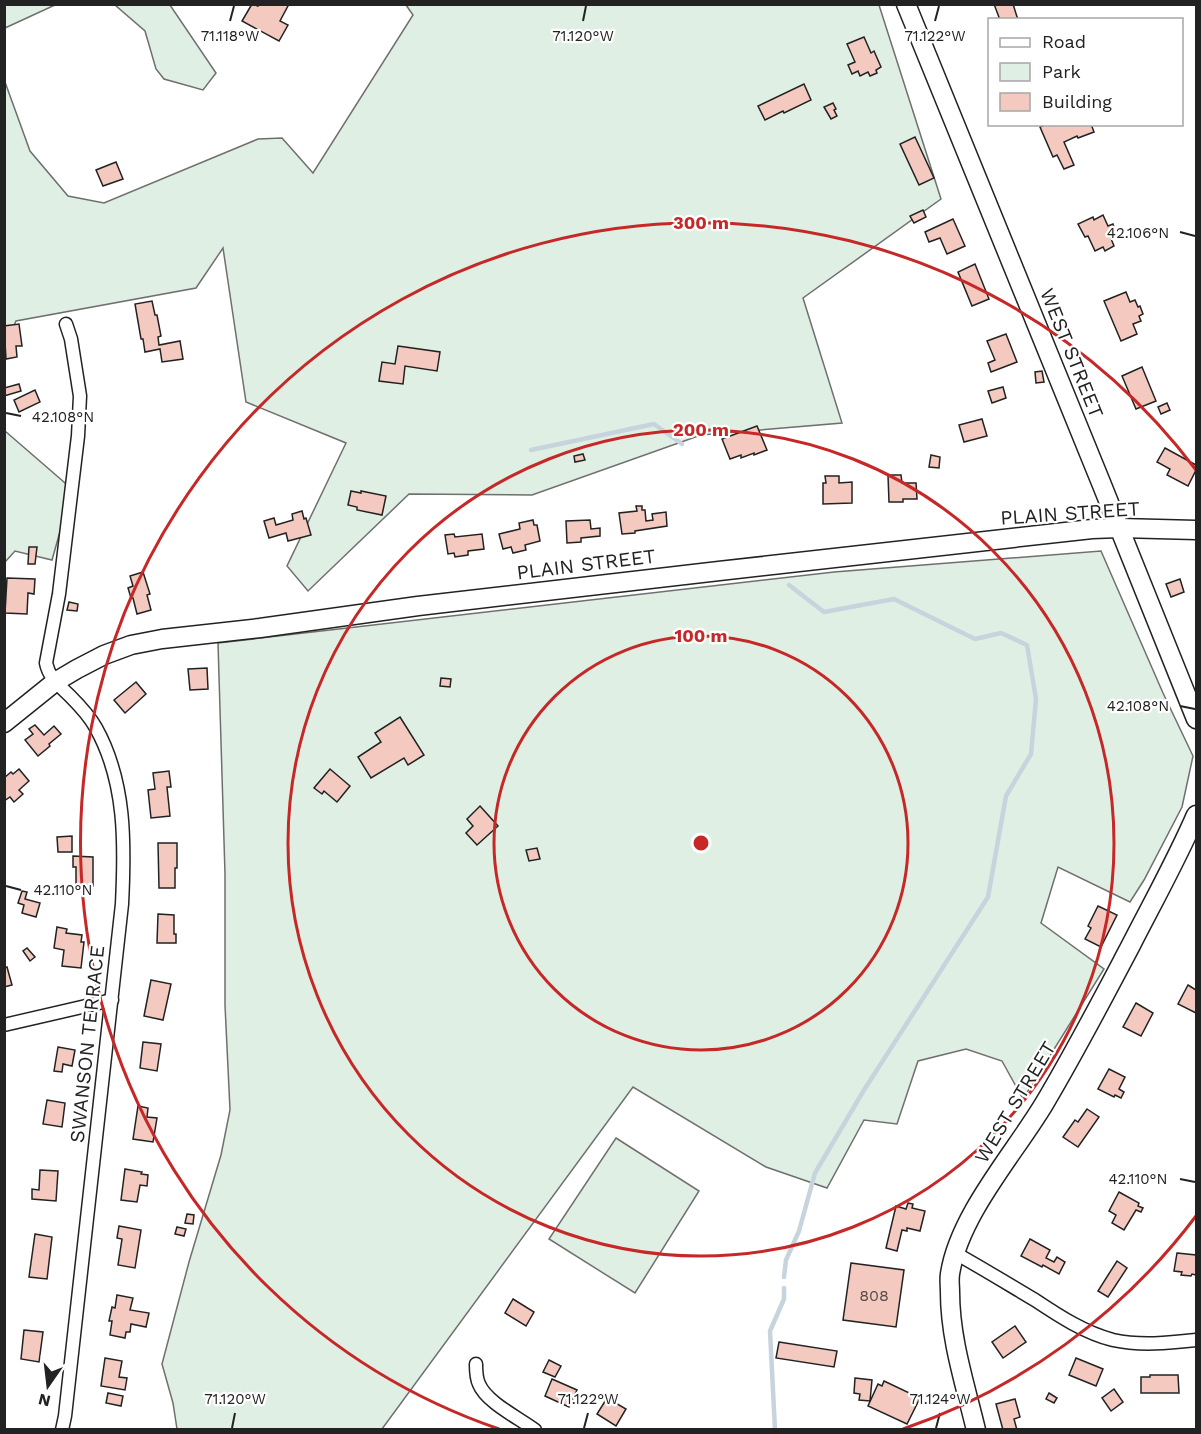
<svg xmlns="http://www.w3.org/2000/svg" width="1201" height="1434" font-family="'Work Sans',sans-serif">
<rect width="100%" height="100%" fill="#fff"/>
<g fill="#e0efe3" stroke="#6f6f6f" stroke-width="1.5">
<polygon points="5,4 55,4 55,5 5,28"/>
<polygon points="115,5 170,5 216,73 203,90 164,79 156,69 145,31"/>
<polygon points="406,5 879,5 941,199 803,298 842,423 701,435 532,495 409,494 308,591 287,566 346,443 246,402 223,248 196,288 16,321 5,346 5,82 30,151 68,196 104,203 258,139 282,138 313,173 413,15"/>
<polygon points="5,431 72,489 52,560 15,551 5,562"/>
<polygon points="1101,551 1163,693 1193,756 1182,807 1144,880 1130,902 1058,867 1041,923 1104,969 1023,1099 1002,1061 966,1049 918,1061 897,1124 864,1120 827,1188 766,1167 633,1087 382,1429 177,1429 173,1403 162,1364 189,1262 221,1155 230,1110 225,1005 225,874 218,643 834,572"/>
<polygon points="616,1138 699,1191 635,1293 549,1239"/>
</g>
<g fill="none" stroke-linecap="round" stroke-linejoin="round">
<g stroke="#c7d3dd" stroke-width="4.5">
<polyline points="531,450 654,424 682,444"/>
<polyline points="784,1277 786,1260 799,1231 815,1173 864,1090 988,897 1006,796 1031,754 1036,699 1027,645 1001,633 975,639 894,599 824,612 789,585"/>
<polyline points="775,1430 770,1331 784,1299 784,1288"/>
</g>
</g>
<g fill="#f3c9c0" stroke="#222" stroke-width="1.5">
<polygon points="252,4 258,6 259,4 289,4 280,21 288,25 279,41 242,21"/>
<polygon points="994,4 1013,4 1018,20 1000,20"/>
<polygon points="864,37 871,53 874,51 881,67 876,70 877,73 870,76 868,72 860,76 858,71 852,74 848,65 855,62 847,44"/>
<polygon points="804,84 811,100 784,113 783,111 765,120 758,106"/>
<polygon points="833,103 836,109 834,110 837,116 831,119 824,107"/>
<polygon points="1046,124 1091,124 1094,132 1078,138 1077,136 1064,142 1074,165 1064,169 1057,155 1053,157 1040,127"/>
<polygon points="915,137 934,178 919,185 900,144"/>
<polygon points="116,162 123,179 103,186 96,170"/>
<polygon points="923,210 926,217 914,223 910,216"/>
<polygon points="1103,215 1108,226 1113,224 1116,233 1110,236 1114,246 1105,251 1103,247 1095,251 1088,236 1085,237 1078,224 1093,217 1094,220"/>
<polygon points="953,219 965,246 947,254 940,238 929,242 925,232"/>
<polygon points="975,264 989,299 972,306 958,272"/>
<polygon points="1126,292 1130,302 1135,300 1138,307 1140,306 1143,314 1139,316 1141,321 1133,324 1137,334 1121,341 1104,301"/>
<polygon points="152,301 155,315 157,315 161,336 158,337 159,345 180,341 183,359 162,362 160,349 145,352 143,339 141,339 135,304"/>
<polygon points="19,324 22,346 16,346 17,357 6,359 4,326"/>
<polygon points="1006,334 1017,362 991,372 988,363 995,360 987,341"/>
<polygon points="398,346 440,352 437,371 405,366 403,384 379,381 382,362 395,364"/>
<polygon points="1142,367 1156,401 1136,409 1122,376"/>
<polygon points="1042,371 1044,382 1036,383 1035,372"/>
<polygon points="19,384 21,391 4,396 4,388"/>
<polygon points="1003,387 1006,398 992,403 988,391"/>
<polygon points="35,390 40,402 19,412 14,400"/>
<polygon points="1167,403 1170,410 1161,414 1158,407"/>
<polygon points="982,419 987,436 964,442 959,425"/>
<polygon points="757,426 767,450 754,455 754,453 741,458 741,455 730,459 722,439"/>
<polygon points="1165,448 1196,465 1196,470 1188,486 1167,475 1170,469 1157,462"/>
<polygon points="583,454 585,460 575,462 574,456"/>
<polygon points="931,455 940,457 939,468 929,467"/>
<polygon points="888,475 901,475 902,483 916,483 917,499 903,499 903,502 889,502"/>
<polygon points="825,476 839,476 839,483 852,482 852,503 823,504 823,483 826,483"/>
<polygon points="351,491 361,493 361,491 386,496 382,515 357,510 357,507 348,505"/>
<polygon points="636,506 642,506 642,510 645,510 646,521 653,520 652,514 666,512 667,526 635,531 635,533 622,534 619,513 637,511"/>
<polygon points="302,511 304,519 306,518 311,535 288,541 286,533 269,538 264,521 274,518 276,525 293,520 292,514"/>
<polygon points="533,520 534,525 537,525 540,541 525,545 526,550 513,553 511,547 503,549 499,534 520,529 519,523"/>
<polygon points="590,520 591,529 600,528 600,536 581,538 581,542 567,543 566,521"/>
<polygon points="454,534 455,537 482,534 484,549 468,551 468,555 455,557 454,553 448,554 445,535"/>
<polygon points="29,547 37,547 35,564 28,564"/>
<polygon points="143,572 150,594 147,595 151,610 137,614 133,598 131,598 128,588 133,586 130,576"/>
<polygon points="7,578 35,579 34,594 28,593 27,614 5,613"/>
<polygon points="1180,579 1184,592 1171,597 1166,584"/>
<polygon points="69,602 78,604 77,611 67,610"/>
<polygon points="207,668 208,689 190,690 188,669"/>
<polygon points="441,678 451,679 450,687 440,686"/>
<polygon points="136,682 146,694 125,713 114,700"/>
<polygon points="400,717 424,755 408,765 404,758 371,778 358,757 381,742 375,733"/>
<polygon points="35,725 44,735 54,726 61,734 49,744 50,746 38,756 25,740 33,734 29,729"/>
<polygon points="19,769 29,781 19,790 23,794 14,802 10,797 4,801 4,778 11,772 13,774"/>
<polygon points="330,769 350,786 337,802 324,791 322,794 314,788"/>
<polygon points="169,771 171,787 167,787 170,816 151,818 148,790 155,789 153,773"/>
<polygon points="480,806 498,826 477,845 466,833 473,826 467,819"/>
<polygon points="72,836 72,852 58,852 57,837"/>
<polygon points="158,843 177,843 177,868 175,868 175,888 159,888"/>
<polygon points="537,848 540,859 529,861 526,850"/>
<polygon points="73,856 93,857 93,886 76,886 76,867 73,867"/>
<polygon points="22,891 27,892 25,899 40,903 36,917 22,913 24,905 18,903"/>
<polygon points="1098,906 1117,915 1101,947 1085,939 1091,928 1088,926"/>
<polygon points="158,914 174,915 174,934 176,934 176,943 157,943"/>
<polygon points="57,927 67,929 66,933 82,935 81,942 84,942 81,968 62,966 64,950 54,948"/>
<polygon points="27,948 35,957 30,961 23,951"/>
<polygon points="7,967 12,985 4,987 4,968"/>
<polygon points="151,980 171,984 163,1020 144,1016"/>
<polygon points="1188,985 1196,990 1196,1013 1178,1004"/>
<polygon points="1136,1003 1153,1013 1141,1036 1123,1027"/>
<polygon points="143,1042 161,1044 157,1071 140,1068"/>
<polygon points="58,1047 75,1050 72,1066 63,1064 62,1072 54,1071"/>
<polygon points="1109,1069 1125,1077 1119,1089 1124,1092 1121,1098 1115,1095 1114,1097 1098,1089"/>
<polygon points="47,1100 65,1103 62,1127 43,1124"/>
<polygon points="138,1106 148,1108 147,1117 157,1118 153,1142 133,1139"/>
<polygon points="1087,1109 1099,1117 1078,1147 1063,1137 1075,1120 1078,1122"/>
<polygon points="125,1169 142,1172 141,1174 148,1175 147,1186 140,1185 137,1202 121,1200"/>
<polygon points="40,1170 58,1171 56,1201 32,1199 32,1189 39,1190"/>
<polygon points="1119,1192 1139,1203 1138,1206 1143,1208 1141,1212 1136,1210 1124,1230 1112,1223 1116,1215 1109,1211"/>
<polygon points="908,1203 913,1204 912,1208 925,1211 920,1231 907,1228 907,1231 902,1230 897,1251 886,1248 896,1206 906,1209"/>
<polygon points="187,1214 194,1215 193,1224 185,1223"/>
<polygon points="119,1226 141,1230 135,1268 118,1265 122,1239 117,1238"/>
<polygon points="177,1227 186,1229 184,1236 175,1234"/>
<polygon points="35,1234 52,1237 47,1279 29,1277"/>
<polygon points="1030,1239 1050,1250 1046,1258 1054,1262 1057,1257 1065,1262 1059,1274 1043,1265 1042,1267 1021,1256"/>
<polygon points="1177,1253 1196,1255 1196,1275 1192,1274 1191,1276 1181,1275 1182,1272 1174,1271"/>
<polygon points="1117,1261 1127,1268 1108,1297 1098,1291"/>
<polygon points="851,1263 904,1270 896,1327 843,1320"/>
<polygon points="117,1295 133,1298 130,1310 149,1313 146,1327 131,1324 130,1332 126,1332 125,1338 110,1335 112,1321 109,1321 112,1307 115,1308"/>
<polygon points="513,1299 534,1312 526,1326 505,1313"/>
<polygon points="1015,1326 1026,1342 1003,1358 992,1342"/>
<polygon points="24,1330 43,1332 39,1362 21,1359"/>
<polygon points="779,1342 837,1351 834,1367 776,1358"/>
<polygon points="105,1358 122,1361 119,1377 127,1378 125,1390 101,1386"/>
<polygon points="1076,1358 1103,1369 1096,1386 1069,1375"/>
<polygon points="549,1360 561,1366 555,1377 543,1372"/>
<polygon points="1150,1375 1178,1375 1179,1393 1141,1393 1141,1377 1150,1377"/>
<polygon points="855,1378 872,1380 870,1401 859,1400 860,1394 854,1393"/>
<polygon points="552,1379 577,1390 569,1407 545,1396"/>
<polygon points="884,1381 920,1398 907,1424 868,1406 878,1384 882,1386"/>
<polygon points="1114,1389 1123,1402 1111,1411 1102,1398"/>
<polygon points="108,1393 123,1396 121,1406 106,1403"/>
<polygon points="1049,1393 1057,1398 1054,1403 1046,1399"/>
<polygon points="607,1398 626,1409 616,1426 597,1414"/>
<polygon points="1015,1399 1020,1417 1014,1419 1017,1430 1003,1430 996,1404"/>
</g>
<g fill="none" stroke-linecap="round" stroke-linejoin="round">
<g stroke="#222" stroke-width="15">
<g id="street">
<polyline points="4,1025 112,1000"/>
<path d="M955,1253C982,1268 1008,1284 1035,1300C1059,1316 1085,1333 1113,1340C1140,1346 1169,1343 1196,1340"/>
<path d="M476,1364C476,1371 476,1378 479,1384C486,1402 519,1418 535,1430"/>
<path d="M62,1430L65,1416L122,904C125,844 126,782 96,728C90,717 79,705 70,696C60,686 49,678 46,663L59,594L78,436L80,396L71,339L66,324"/>
</g>
</g>
<g stroke="#222" stroke-width="21">
<g id="secondary">
<path d="M906,4C1003,243 1101,480 1196,719"/>
<polyline points="4,723 55,682 77,669 104,655 131,645 162,639 260,628 418,606 719,571 1092,529 1120,528 1196,530"/>
<path d="M976,1430C965,1384 950,1339 950,1292C950,1286 949,1280 950,1274C959,1215 1014,1154 1044,1104C1075,1052 1103,998 1131,945C1153,902 1177,859 1196,815"/>
</g>
</g>
<use href="#street" stroke="#fff" stroke-width="12"/>
<use href="#secondary" stroke="#fff" stroke-width="18"/>
</g>
<path fill="none" stroke="#222" stroke-width="2" d="M230,21L234,6M583,21L586,6M935,21L939,6M1180,232L1195,236M6,413L21,416M1180,706L1195,709M6,886L21,890M1180,1179L1195,1182M232,1428L235,1413M584,1428L588,1413M936,1428L940,1413"/>
<g fill="none" stroke="#c62828" stroke-width="3">
<circle cx="701" cy="843" r="207"/>
<circle cx="701" cy="843" r="413"/>
<path d="M1196 1216A620 620 0 0 1 903 1429M499 1429A620 620 0 1 1 1196 470"/>
</g>
<g text-anchor="middle" dominant-baseline="central" stroke-width="4.5" stroke-linejoin="round" paint-order="stroke">
<g font-size="16" fill="#564c4a">
<text x="874" y="1295">808</text>
</g>
<g font-size="20" fill="#222" stroke="#fff">
<text transform="translate(1072 353) rotate(68)">WEST STREET</text>
<text transform="translate(1070 513) rotate(-4)">PLAIN STREET</text>
<text transform="translate(586 564) rotate(-7)">PLAIN STREET</text>
<text transform="translate(87 1044) rotate(-84)">SWANSON TERRACE</text>
<text transform="translate(1015 1102) rotate(-59)">WEST STREET</text>
</g>
</g>
<g font-size="15" text-anchor="middle" fill="#222" stroke="#fff" stroke-width="4.5" stroke-linejoin="round" paint-order="stroke">
<text x="230" y="41">71.118°W</text>
<text x="583" y="41">71.120°W</text>
<text x="935" y="41">71.122°W</text>
<text x="1138" y="238">42.106°N</text>
<text x="63" y="422">42.108°N</text>
<text x="1138" y="711">42.108°N</text>
<text x="63" y="895">42.110°N</text>
<text x="1138" y="1184">42.110°N</text>
<text x="235" y="1404">71.120°W</text>
<text x="588" y="1404">71.122°W</text>
<text x="940" y="1404">71.124°W</text>
</g>
<circle cx="701" cy="843" r="9" fill="#c62828" stroke="#fff" stroke-width="3"/>
<g font-size="18" text-anchor="middle" font-weight="bold" fill="#c62828" stroke="#fff" stroke-width="4.5" stroke-linejoin="round" paint-order="stroke">
<text x="701" y="229">300 m</text>
<text x="701" y="436">200 m</text>
<text x="701" y="642">100 m</text>
</g>
<rect width="1201" height="1434" fill="none" stroke="#222222" stroke-width="12"/>
<rect x="988" y="18" width="195" height="108" fill="#ffffff" stroke="#a7a7a7" stroke-width="1.5"/>
<rect x="1000" y="38" width="30" height="9" fill="#ffffff" stroke="#a7a7a7" stroke-width="1.5"/>
<text x="1042" y="48" font-size="18" fill="#222222">Road</text>
<rect x="1000" y="63" width="30" height="18" fill="#e0efe3" stroke="#a7a7a7" stroke-width="1.5"/>
<text x="1042" y="78" font-size="18" fill="#222222">Park</text>
<rect x="1000" y="93" width="30" height="18" fill="#f3c9c0" stroke="#a7a7a7" stroke-width="1.5"/>
<text x="1042" y="108" font-size="18" fill="#222222">Building</text>
<g transform="translate(48 1386) rotate(194)" stroke="#ffffff" stroke-width="4.5" paint-order="stroke">
<path d="M0-4.5L10 22L0 15L-10 22Z" fill="#222222"/>
<text y="-9" font-size="16" font-weight="bold" text-anchor="middle" fill="#222222">N</text>
</g>
</svg>
